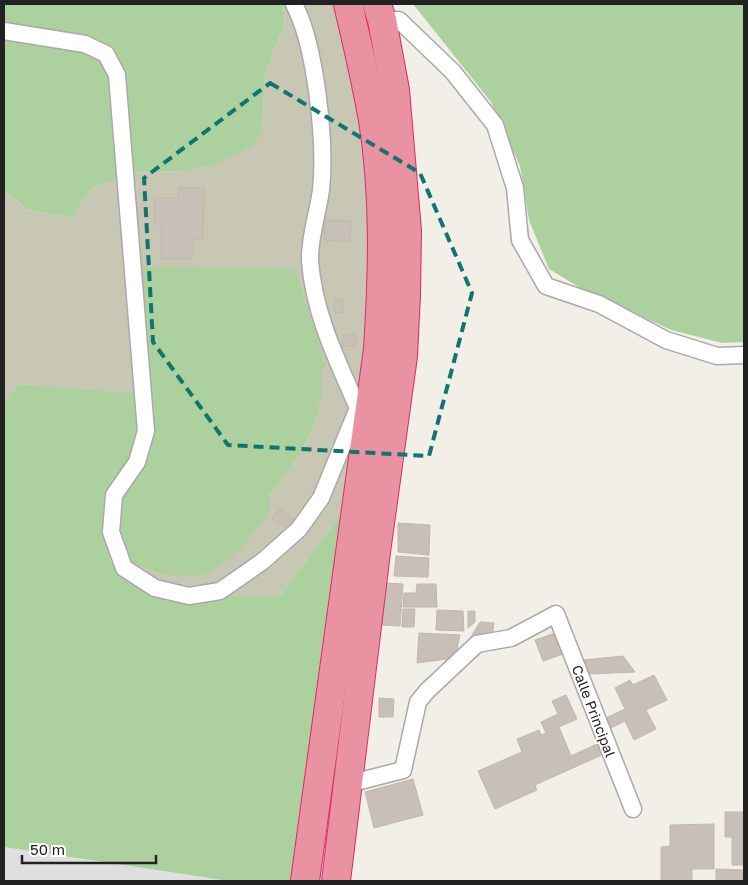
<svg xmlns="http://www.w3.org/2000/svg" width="748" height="885" font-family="'Golos Text',sans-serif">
<rect width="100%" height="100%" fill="#f2efe9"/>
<polygon fill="#e0dfdf" points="4,847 229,881 4,881"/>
<polygon fill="#c7c7b4" points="283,4 358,4 377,110 372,338 345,509 280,596 223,596 136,581 137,564 164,575 269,515 269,496 297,459 313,429 321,401 321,370 150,396 20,384 4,407 4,189 27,210 72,218 91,189 134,173 178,171 262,131 265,73 285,23"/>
<g fill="#add19e">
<polygon points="4,4 283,4 285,23 265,73 262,131 253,145 216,164 178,171 134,173 91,189 72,218 27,210 4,189"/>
<polygon points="413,4 744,4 744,342 722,343 671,330 582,289 549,269 529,220 520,166 491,102"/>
<polygon points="139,267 295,269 326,366 321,370 321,401 313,429 297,459 269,496 269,515 241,548 223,564 204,575 164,575 137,565 136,581 223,596 280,596 345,509 298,881 229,881 4,847 4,407 19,384 150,395"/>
</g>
<g fill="#c7bfb8" stroke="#c4b6ab">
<polygon points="179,188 204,188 203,239 192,239 192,259 161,259 161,224 154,224 154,198 178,198"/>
<polygon points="325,220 351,221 350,242 324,240"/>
<polygon points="334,299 342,299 343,312 335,313"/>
<polygon points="356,334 356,346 343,346 343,335"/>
<polygon points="280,509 293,519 288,528 272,519"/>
<polygon points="398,523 430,525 429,555 398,552"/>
<polygon points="396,556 429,558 428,577 394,576"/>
<polygon points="385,583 403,584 400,626 382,625"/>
<polygon points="417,584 436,584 437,607 403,607 404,593 416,593"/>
<polygon points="403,609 415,609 414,627 402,627"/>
<polygon points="437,610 463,611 464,631 436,630"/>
<polygon points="468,611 475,611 475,622 468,628"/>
<polygon points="480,622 494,623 492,639 471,637"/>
<polygon points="558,632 566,653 543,661 535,640"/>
<polygon points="419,633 460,635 455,658 417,663"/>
<polygon points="623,656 635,672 589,674 583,660"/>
<polygon points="654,675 667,700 646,710 656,729 634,740 625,721 611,728 606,718 625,709 615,688 630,680 633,685"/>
<polygon points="566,695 577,719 559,727 571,756 599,743 604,754 535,785 537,790 495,809 478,771 522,752 517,739 539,730 541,735 546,733 541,722 558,714 552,701"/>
<polygon points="379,698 394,699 393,717 379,717"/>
<polygon points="413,779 423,815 374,828 365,792"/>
<polygon points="725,812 744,812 744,865 732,865 732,837 725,837"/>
<polygon points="714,824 714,869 692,869 692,881 661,881 661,847 670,846 670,825"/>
<polygon points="716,869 744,870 744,881 716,881"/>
</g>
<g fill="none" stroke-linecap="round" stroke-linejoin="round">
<g stroke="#a9a9a9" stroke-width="19">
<g id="street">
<path d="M294,4C316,46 326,143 321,190C318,213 309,238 310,261C314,314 337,360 358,408L368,403"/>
<polyline points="382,20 399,20 453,72 495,125 515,188 520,240 546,286 599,304 666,340 717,356 744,355"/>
<polyline points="4,31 85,44 106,54 117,75 146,431 137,462 114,495 111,532 124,568 155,588 189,596 220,591 263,561 299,529 321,498 358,408"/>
<polyline points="348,784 403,770 418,702 427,691 477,644 511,638 556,614 633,809"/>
</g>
</g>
<g stroke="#dc2a67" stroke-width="30">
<g id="highway">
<path d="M305,881L378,349C383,273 385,195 373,120C366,81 357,42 348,4"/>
<polyline points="336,881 376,552 403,356 406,295 407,231 395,90 382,20 377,4"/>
</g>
</g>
<use href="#street" stroke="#fff" stroke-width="16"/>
<use href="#highway" stroke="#e892a2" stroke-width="28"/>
</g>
<path fill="none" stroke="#0f766e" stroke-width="4" stroke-dasharray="10 6" stroke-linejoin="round" d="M270,83L420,173L472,293L429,456L228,445L153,342L144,178Z"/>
<g text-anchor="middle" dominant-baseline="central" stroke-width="4" stroke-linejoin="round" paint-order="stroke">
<g font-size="14" fill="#222" stroke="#fff">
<text transform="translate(594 711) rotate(69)">Calle Principal</text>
</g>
</g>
<rect width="748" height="885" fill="none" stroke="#222222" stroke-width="10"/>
<path d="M22 855v8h134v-8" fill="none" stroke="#222222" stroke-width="2.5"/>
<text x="30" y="855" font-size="15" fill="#222222" stroke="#ffffff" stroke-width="4" paint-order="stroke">50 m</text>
</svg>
